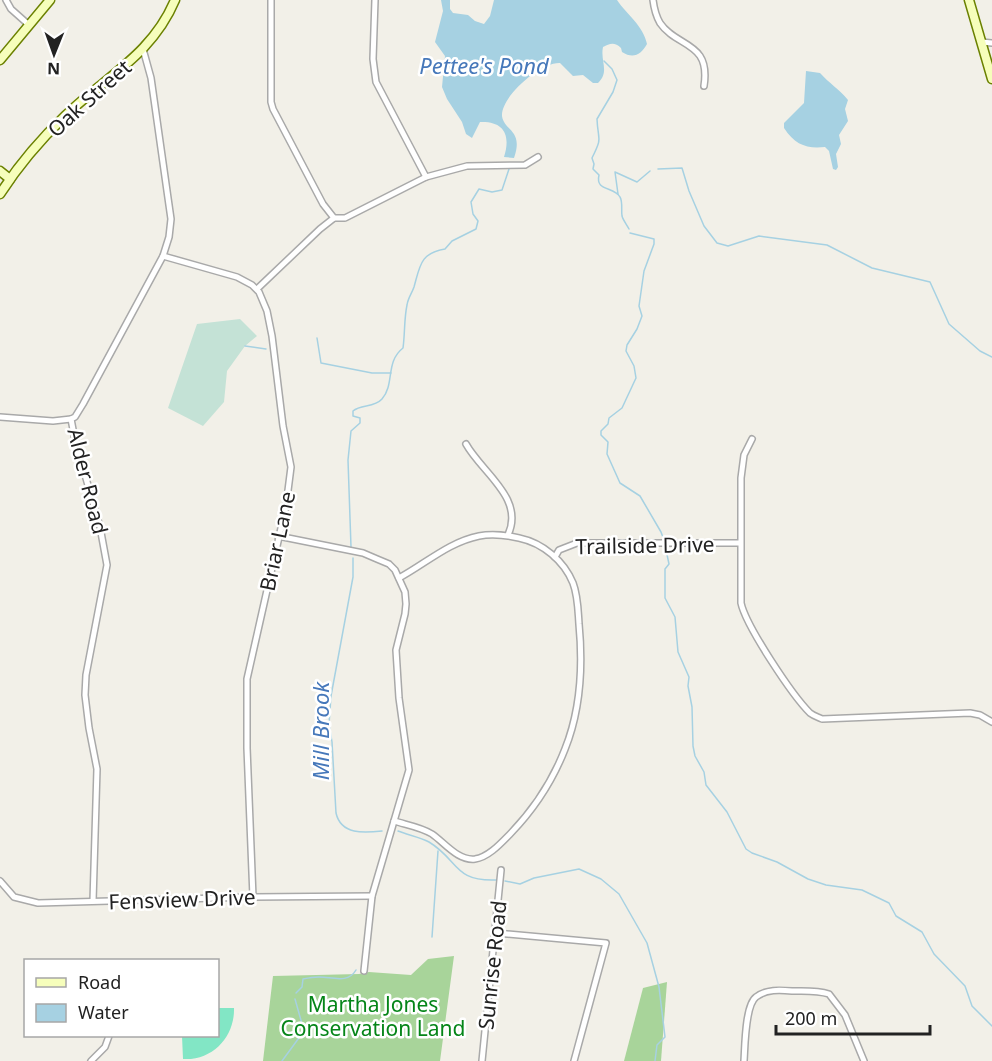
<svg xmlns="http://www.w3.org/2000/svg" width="992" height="1061" font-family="'Noto Sans',sans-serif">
<rect width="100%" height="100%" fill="#f2f0e8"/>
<g fill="#a8d49a">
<polygon points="454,956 440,1061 263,1061 273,976 359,974 369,972 411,975 428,959"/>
<polygon points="667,982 661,1061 624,1061 643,988"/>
</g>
<polygon fill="#c4e2d6" points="240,319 257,336 245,346 227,371 224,402 203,426 168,408 197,324"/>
<path fill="#82e6c5" d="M218,1008H234C235,1036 213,1061 183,1059L182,1036H218Z"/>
<g fill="#a6d1e2">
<path d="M441,0H450V9L453,13L468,15L475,21L484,24L490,16L494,0H617C627,15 643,25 647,44C641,55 633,59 622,52L621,48C615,42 610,43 603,47C600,61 610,72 598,83H593L583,75L573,76L560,63C541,62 501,96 502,116C504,131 524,130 514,158L504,157C511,135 504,121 480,122L472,138L466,134L462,122L447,99L442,87L445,56L435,42L443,11Z"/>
<path d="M806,71L820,73C829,83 839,89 848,100L845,109L848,121L839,135L841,144L836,154L838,167L836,170L833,169L829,151L825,147C807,149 795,145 784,128V123L804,103Z"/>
</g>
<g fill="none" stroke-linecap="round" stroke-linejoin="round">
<g stroke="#a6d1e2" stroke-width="1.5">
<path d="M604,61L612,69L617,80L613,92L597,119C598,142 603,136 592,158L594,164L593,169L599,175C595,192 614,186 620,197C623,202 621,210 622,216C623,220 627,225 629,229"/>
<polyline points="658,169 682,168 689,191 704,226 717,243 728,246 759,236 827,245 872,268 930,282 949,324 980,351 992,357"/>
<polyline points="618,194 615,172 637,182 650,171"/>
<polyline points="630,233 654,239 654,244 644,271 639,306 642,316 637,329 627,345 626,351 634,366 636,378 622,408 609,418 608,424 601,431 601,435 608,442 607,454 620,483 640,496 661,532 664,540"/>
<polyline points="317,338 321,363 372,373 391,373"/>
<polyline points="245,346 266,349"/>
<path d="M351,547L348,460L351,431L360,423V418L353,416V411C361,404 374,408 382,399C395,384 385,362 403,348C405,334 404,319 407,305C408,298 412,293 414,287C420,266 420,253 445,249L452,241L476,229L478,221L473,214L471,202L479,189L492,192L502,190L509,169"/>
<polyline points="666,550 669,564 665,569 665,598 675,617 678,652 689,677 688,686 692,707 693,746 695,756 704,772 706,785 727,812 746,849 752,853 777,862 808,879 826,885 862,890 889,903 896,916 922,932 934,954 965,986 972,1006 992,1026"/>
<path d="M353,558V577L331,696L329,724L332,742L336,813C341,835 364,833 382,831"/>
<path d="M398,831C408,835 420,837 429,842C459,860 453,882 497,880"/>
<polyline points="505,881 520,884 534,878 579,869 601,879 619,894 647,943 659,987 665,1037 657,1045 655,1061"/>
<polyline points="432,937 438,851"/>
<path d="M296,993L302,987L303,979C308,978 314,977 319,977C332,977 348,984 356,970"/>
<polyline points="282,1061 304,1031 295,999"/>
</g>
<g stroke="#a9a9a9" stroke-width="8">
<g id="street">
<polyline points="6,0 11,9 29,25"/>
<polyline points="271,0 271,102 273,109 323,204 334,218"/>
<polyline points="375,0 373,59 376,82 426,177"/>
<path d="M653,0C654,8 656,16 660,23C677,48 711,41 704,86"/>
<polyline points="982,42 992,43"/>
<polyline points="163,256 237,277 252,285 259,292 267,311 272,336 283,426 291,467 286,506 247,679 247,748 253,897"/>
<polyline points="257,289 320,229 334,218 345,218 426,177 467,166 525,165 538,157"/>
<polyline points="0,417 53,421 71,419"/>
<path d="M752,439L744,455L741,478V603C746,626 792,695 810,713C814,716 818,717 822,719L970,713L980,715L992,722"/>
<path d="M466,444C482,473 525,498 508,535"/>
<polyline points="278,536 363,553 377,559 389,564 395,570 405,592 406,604 405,614 396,650 399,698 409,770 372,896 364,971"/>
<polyline points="555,557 559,550 577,543 740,543"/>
<path d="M394,821C407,825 421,827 432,834C445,843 458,861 475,859C489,857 502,842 511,833C534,809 553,780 565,749C581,709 583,666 579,624C578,610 578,596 573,583C564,561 543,543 519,538C506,535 493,533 479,536C449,542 425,564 399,578"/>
<polyline points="0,881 14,897 38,903 253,897 372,896"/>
<polyline points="93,901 97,769 89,728 85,695 86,675 107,565 100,527 75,440 71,419 75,417 83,404 163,256 169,237 171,219 168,198 151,78 143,49"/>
<polyline points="496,933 606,943 574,1061"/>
<polyline points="91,1061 105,1047 109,1036"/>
<polyline points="482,1061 501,870"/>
<path d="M744,1061C745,1047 745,1005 756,997C766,989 780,990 792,991C804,991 817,990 829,994L845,1015L864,1061"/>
</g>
</g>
<g stroke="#6b8100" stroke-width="11">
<g id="secondary">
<polyline points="969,0 992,79"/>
<polyline points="0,60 50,0"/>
<polyline points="0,171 10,179"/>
<path d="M0,194C18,166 41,139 65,116C105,77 152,55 175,0"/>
</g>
</g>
<use href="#street" stroke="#fff" stroke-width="5"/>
<use href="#secondary" stroke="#f6febb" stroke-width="8"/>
</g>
<g text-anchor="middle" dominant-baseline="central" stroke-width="5" stroke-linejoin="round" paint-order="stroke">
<g font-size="21" fill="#222" stroke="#fff">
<text transform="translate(89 98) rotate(-42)">Oak Street</text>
<text transform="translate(88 481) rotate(76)">Alder Road</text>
<text transform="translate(277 541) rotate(-78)">Briar Lane</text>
<text transform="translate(645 545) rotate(-1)">Trailside Drive</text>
<text transform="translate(182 899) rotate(-2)">Fensview Drive</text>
<text transform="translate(492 965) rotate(-84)">Sunrise Road</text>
</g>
<g font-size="21" fill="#058518" stroke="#fff">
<text x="373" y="1004">Martha Jones<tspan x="373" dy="24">Conservation Land</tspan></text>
</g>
<g font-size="22" font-style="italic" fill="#4678ba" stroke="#fff">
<text x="484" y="65">Pettee's Pond</text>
<text transform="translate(320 731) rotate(-90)">Mill Brook</text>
</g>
</g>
<rect x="24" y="959" width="195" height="78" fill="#ffffff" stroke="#a7a7a7" stroke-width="1.5"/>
<rect x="36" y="978" width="30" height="9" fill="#f6febb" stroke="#a7a7a7" stroke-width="1.5"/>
<text x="78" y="989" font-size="18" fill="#222222">Road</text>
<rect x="36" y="1004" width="30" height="18" fill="#a6d1e2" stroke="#a7a7a7" stroke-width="1.5"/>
<text x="78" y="1019" font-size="18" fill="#222222">Water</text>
<g transform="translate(54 54) rotate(181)" stroke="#ffffff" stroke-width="4.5" paint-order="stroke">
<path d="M0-4.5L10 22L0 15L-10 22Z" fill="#222222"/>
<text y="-9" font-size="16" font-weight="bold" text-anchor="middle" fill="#222222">N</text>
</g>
<path d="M776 1025v9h154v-9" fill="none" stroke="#222222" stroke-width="3"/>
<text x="785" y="1025" font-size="18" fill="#222222" stroke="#ffffff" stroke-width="4.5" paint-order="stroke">200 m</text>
</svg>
